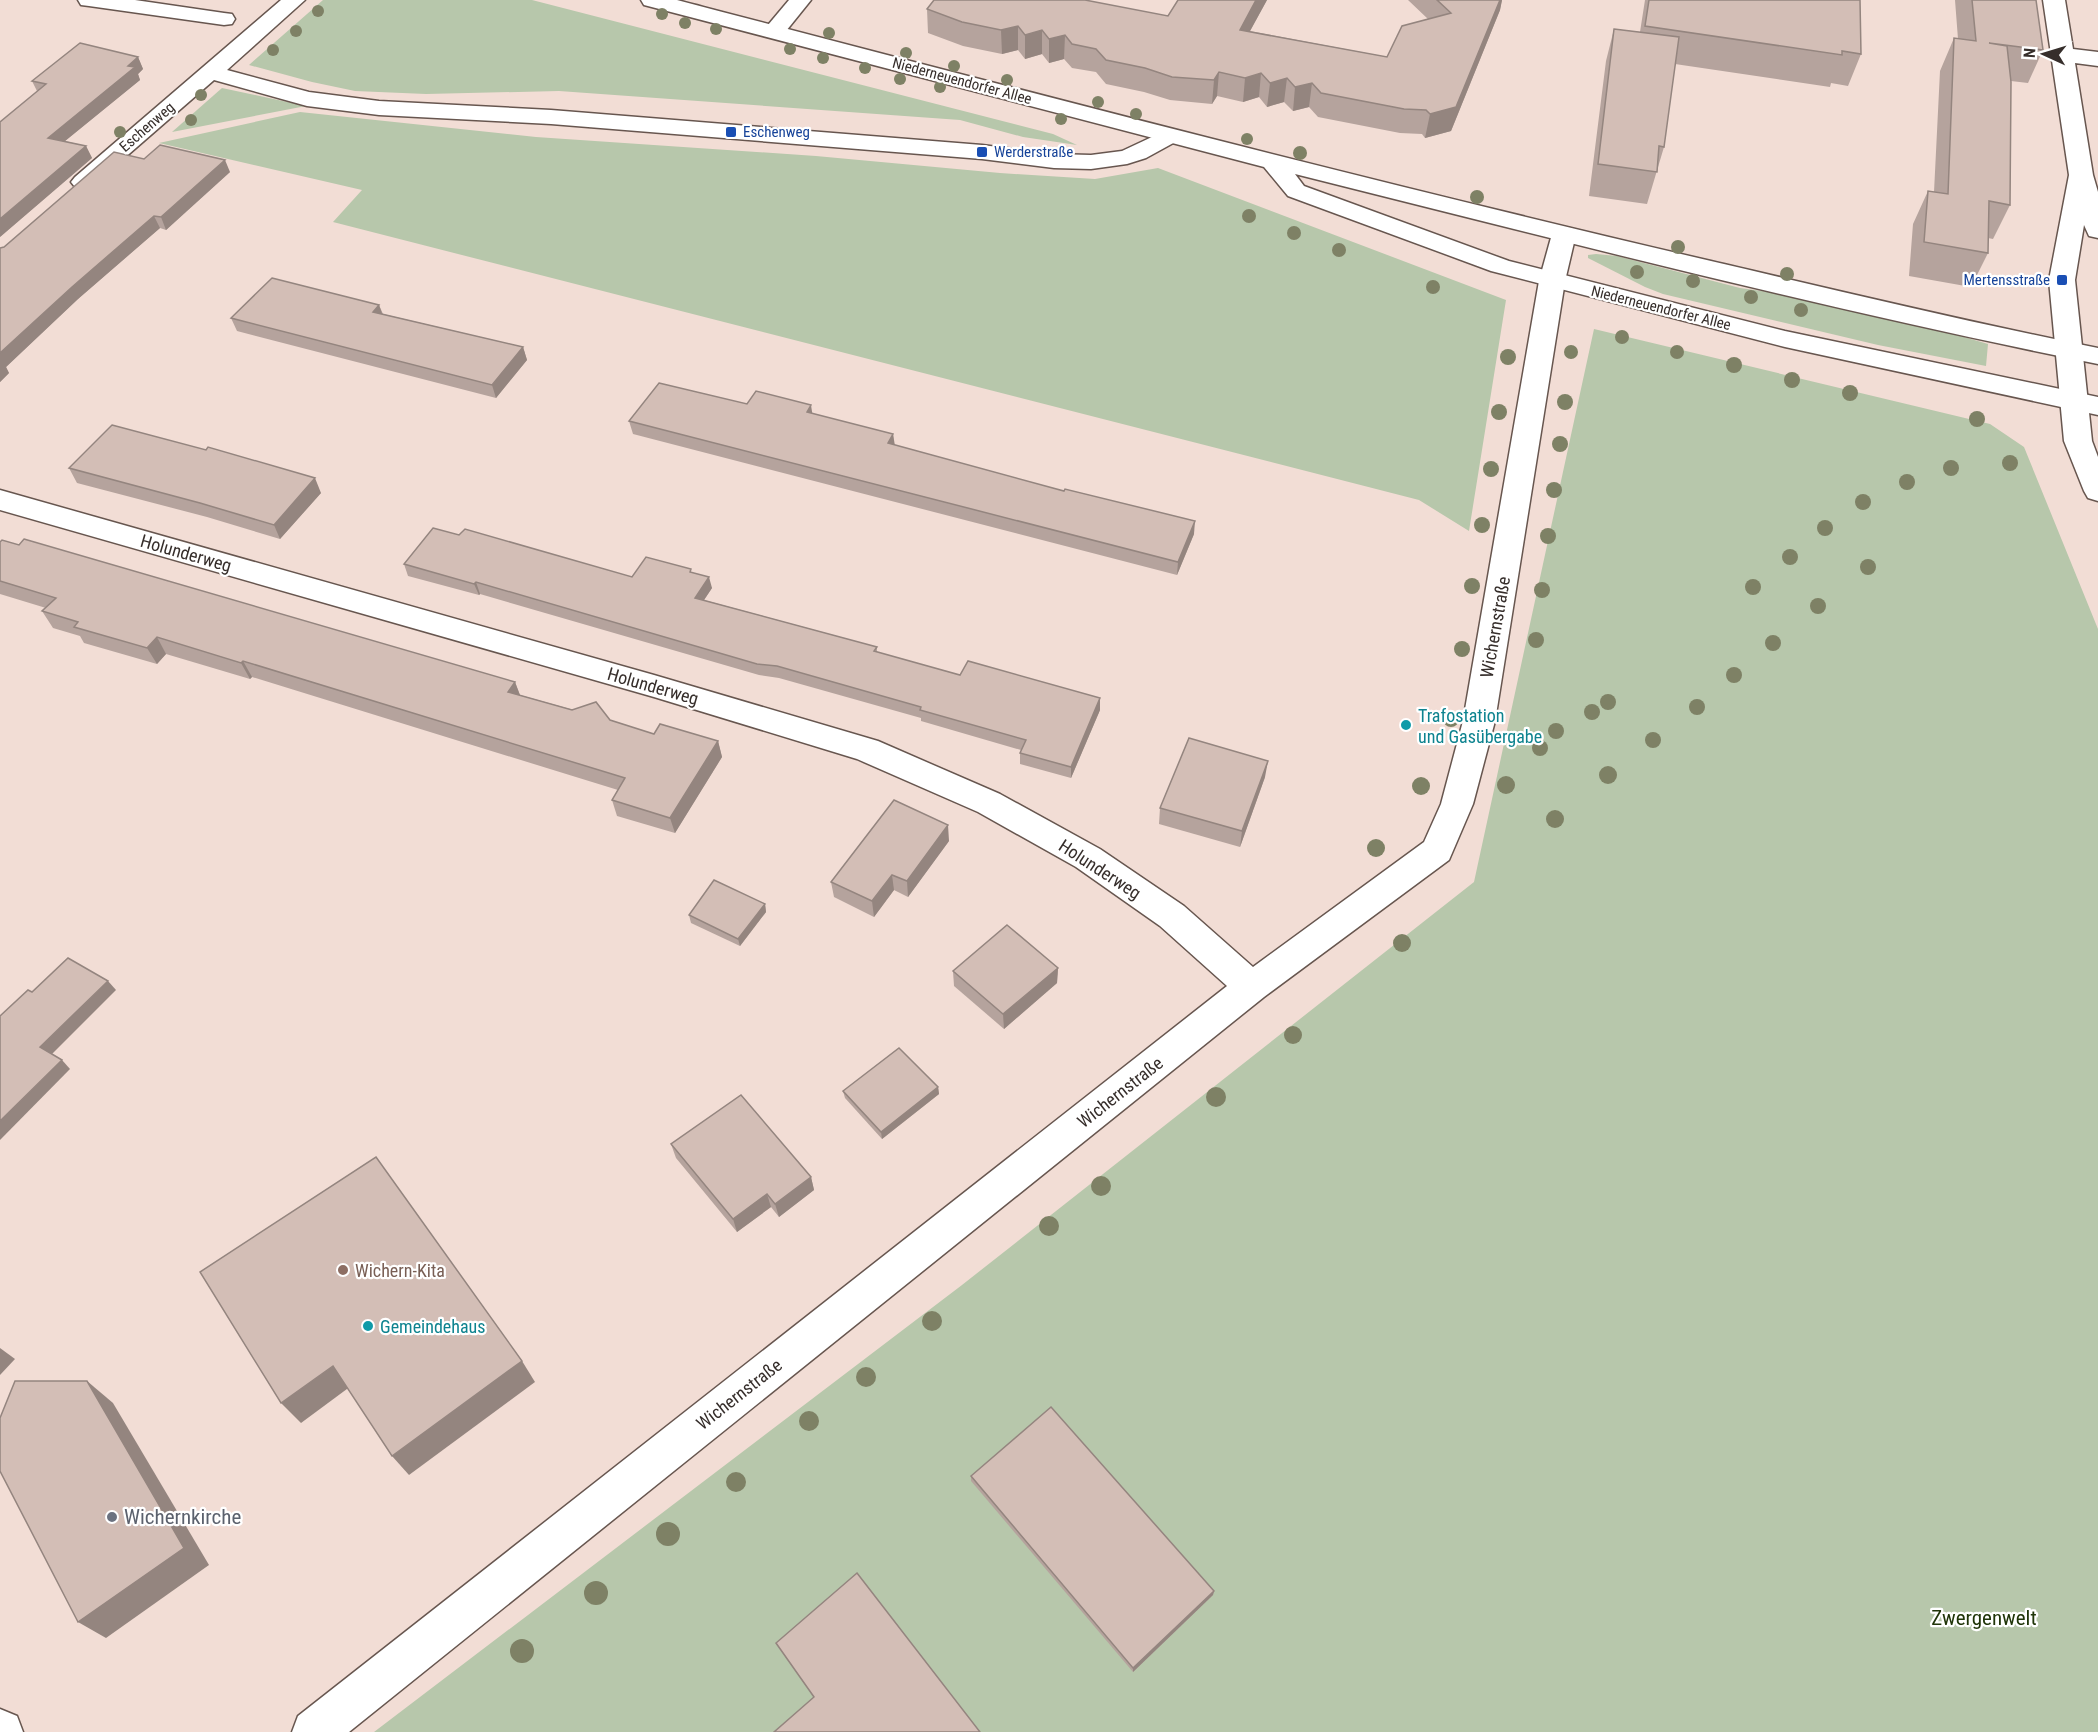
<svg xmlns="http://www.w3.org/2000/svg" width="2098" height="1732" font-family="'Roboto Condensed',sans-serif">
<rect width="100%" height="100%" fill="#f2ddd5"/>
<g fill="#b7c7ab">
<polygon points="323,0 532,0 1053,134 1077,145 1023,137 960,120 559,91 426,94 355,91 312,82 249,65"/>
<polygon points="222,88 306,106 172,132"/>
<polygon points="300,112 536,137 816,156 1000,173 1095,179 1158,168 1506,300 1469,531 1419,500 333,222 362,190 159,143"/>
<polygon points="1596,254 1617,256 1740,288 1791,295 1933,328 1988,344 1986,366 1878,345 1663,294 1645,287 1588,258 1588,255"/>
<polygon points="1594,329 1990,424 2024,447 2098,629 2098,1732 374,1732 962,1285 1474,882"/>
</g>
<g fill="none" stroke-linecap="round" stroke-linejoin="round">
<g stroke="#67564f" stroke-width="3">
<g id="minor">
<polygon points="78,0 135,0 224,13 232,14 235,19 232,24 224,25 89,6 81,5"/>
<polygon points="281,0 305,0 227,70 309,92 379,101 551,110 982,145 1054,154 1091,155 1122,151 1169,129 1177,131 1181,136 1177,141 1146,158 1127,164 1091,169 1054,168 982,159 551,124 379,115 307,106 214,80 91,187 83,189 75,187 71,182 75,177"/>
<polygon points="789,0 811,0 782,36 774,38 766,36 763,31"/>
<polygon points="2043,0 2065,0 2073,49 2098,52 2098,66 2075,63 2093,175 2098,192 2098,238 2089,236 2084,225 2075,280 2092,441 2098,457 2098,501 2088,498 2084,491 2064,441 2049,280 2069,175"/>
<polygon points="1564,227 1573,229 1576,234 1565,281 1495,721 1473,804 1449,860 1264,997 349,1732 292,1732 298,1716 1227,986 1160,926 1076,867 978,812 857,759 654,697 0,510 0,490 654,675 878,741 1000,794 1100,849 1184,906 1253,967 1424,842 1441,804 1463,721 1539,281 1552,234 1555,229"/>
<polygon points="0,1709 17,1716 23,1732 0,1732"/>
</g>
</g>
<g stroke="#67564f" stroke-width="3">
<path id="major" d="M641,0H677C1021,90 1364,180 1711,261C1840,291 1968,322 2098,348V364C1829,310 1562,241 1295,174L1304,186L1509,261L1785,331L2098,397V415L1785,347L1491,271L1288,196L1264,167L644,5Z"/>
</g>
<use href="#minor" fill="#fff" fill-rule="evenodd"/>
<use href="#major" fill="#fff" fill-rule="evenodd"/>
</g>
<g fill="#7e8165">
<circle cx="318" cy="11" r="6"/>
<circle cx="662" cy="14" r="6"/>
<circle cx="685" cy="23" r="6"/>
<circle cx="716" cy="29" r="6"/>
<circle cx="296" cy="31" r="6"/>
<circle cx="829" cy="33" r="6"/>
<circle cx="790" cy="49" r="6"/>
<circle cx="273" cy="50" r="6"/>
<circle cx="906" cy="53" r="6"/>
<circle cx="823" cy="58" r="6"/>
<circle cx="954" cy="66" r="6"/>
<circle cx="865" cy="68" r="6"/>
<circle cx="900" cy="79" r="6"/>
<circle cx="1007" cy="80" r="6"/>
<circle cx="940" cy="87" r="6"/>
<circle cx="201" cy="95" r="6"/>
<circle cx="1098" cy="102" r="6"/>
<circle cx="1136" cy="114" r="6"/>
<circle cx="1061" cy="119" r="6"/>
<circle cx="191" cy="120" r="6"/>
<circle cx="120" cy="132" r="6"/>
<circle cx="1247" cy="139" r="6"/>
<circle cx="1300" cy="153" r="7"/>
<circle cx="1477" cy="197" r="7"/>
<circle cx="1249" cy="216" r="7"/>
<circle cx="1294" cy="233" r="7"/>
<circle cx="1678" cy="247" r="7"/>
<circle cx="1339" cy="250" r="7"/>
<circle cx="1637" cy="272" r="7"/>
<circle cx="1787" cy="274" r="7"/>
<circle cx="1693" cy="281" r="7"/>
<circle cx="1433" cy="287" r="7"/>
<circle cx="1751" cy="297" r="7"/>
<circle cx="1801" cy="310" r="7"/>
<circle cx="1622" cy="337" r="7"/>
<circle cx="1571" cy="352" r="7"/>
<circle cx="1677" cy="352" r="7"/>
<circle cx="1508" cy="357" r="8"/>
<circle cx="1734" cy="365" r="8"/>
<circle cx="1792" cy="380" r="8"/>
<circle cx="1850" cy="393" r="8"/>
<circle cx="1565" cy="402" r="8"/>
<circle cx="1499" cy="412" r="8"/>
<circle cx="1977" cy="419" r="8"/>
<circle cx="1560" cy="444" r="8"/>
<circle cx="2010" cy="463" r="8"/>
<circle cx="1951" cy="468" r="8"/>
<circle cx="1491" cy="469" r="8"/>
<circle cx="1907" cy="482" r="8"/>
<circle cx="1554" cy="490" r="8"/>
<circle cx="1863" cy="502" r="8"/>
<circle cx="1482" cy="525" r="8"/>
<circle cx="1825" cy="528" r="8"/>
<circle cx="1548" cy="536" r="8"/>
<circle cx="1790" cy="557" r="8"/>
<circle cx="1868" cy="567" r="8"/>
<circle cx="1472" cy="586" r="8"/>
<circle cx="1753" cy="587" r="8"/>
<circle cx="1542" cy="590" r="8"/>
<circle cx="1818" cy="606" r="8"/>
<circle cx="1536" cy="640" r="8"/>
<circle cx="1773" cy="643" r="8"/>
<circle cx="1462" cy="649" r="8"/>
<circle cx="1734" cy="675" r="8"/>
<circle cx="1608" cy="702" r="8"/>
<circle cx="1697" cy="707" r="8"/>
<circle cx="1592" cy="712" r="8"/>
<circle cx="1451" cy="719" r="8"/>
<circle cx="1556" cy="731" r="8"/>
<circle cx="1653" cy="740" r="8"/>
<circle cx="1540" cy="748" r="8"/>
<circle cx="1608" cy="775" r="9"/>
<circle cx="1506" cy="785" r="9"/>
<circle cx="1421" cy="786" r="9"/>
<circle cx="1555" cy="819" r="9"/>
<circle cx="1376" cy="848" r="9"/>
<circle cx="1402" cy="943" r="9"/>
<circle cx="1293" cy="1035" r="9"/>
<circle cx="1216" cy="1097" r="10"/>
<circle cx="1101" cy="1186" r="10"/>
<circle cx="1049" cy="1226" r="10"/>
<circle cx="932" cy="1321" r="10"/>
<circle cx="866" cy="1377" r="10"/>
<circle cx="809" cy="1421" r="10"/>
<circle cx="736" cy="1482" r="10"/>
<circle cx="668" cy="1534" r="12"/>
<circle cx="596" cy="1593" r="12"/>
<circle cx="522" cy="1651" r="12"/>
</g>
<g fill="#b5a39d">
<polygon points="1178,0 1267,0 1250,31 1387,57 1428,19 1408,0 1502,0 1500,10 1451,131 1425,138 1422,134 1400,133 1318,117 1309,107 1293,111 1284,102 1267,107 1259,97 1243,102 1217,96 1212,104 1170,100 1144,92 1106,84 1096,72 1072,68 1064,59 1049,63 1042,54 1025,59 1018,50 1002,54 963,46 928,33 927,9 1168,16"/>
<polygon points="1645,0 1860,0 1861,54 1848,86 1831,83 1830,87 1675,64 1664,147 1647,204 1589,196 1606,61 1614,29 1640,32"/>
<polygon points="1955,0 2036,0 2043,50 2028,83 2011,81 2010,205 1993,239 1988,238 1988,253 1971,287 1909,276 1913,224 1928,191 1934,192 1940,71 1954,38 1958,39"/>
<polygon points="138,57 143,69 138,74 140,80 65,141 86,146 92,158 0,237 37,91 32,81"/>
<polygon points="144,159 230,172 166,230 160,228 78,299 6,367 9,373 0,382 0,248 4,247"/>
<polygon points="379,305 383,314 523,347 527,360 496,398 237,331 231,318"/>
<polygon points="747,404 813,414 893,434 894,445 1194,534 1177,575 633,434 629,421"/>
<polygon points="69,468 321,493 280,539 207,517 77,483"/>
<polygon points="459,535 632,577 692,572 712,588 704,600 877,647 877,652 960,675 1100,698 1100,710 1071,778 1020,764 1020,753 1021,750 921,721 921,718 779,678 759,675 480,594 479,595 408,576 404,564"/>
<polygon points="0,542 515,682 520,695 610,720 654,734 718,741 722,757 675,833 617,816 612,800 618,790 252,677 250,679 166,654 157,664 84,643 80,636 53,628 42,611 46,608 0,594"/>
<polygon points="1265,777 1240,847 1159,824 1160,808"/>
<polygon points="949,841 908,897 894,890 874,917 834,897 831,882"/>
<polygon points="765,904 766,912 740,946 691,923 689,915"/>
<polygon points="1058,968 1057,983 1004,1029 954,986 953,971"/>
<polygon points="938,1087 939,1094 882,1139 845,1098 843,1091"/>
<polygon points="671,1144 811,1177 814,1190 779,1217 771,1207 737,1232 676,1158"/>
<polygon points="971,1476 1214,1591 1213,1595 1133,1672 971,1481"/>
<polygon points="776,1643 980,1732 814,1697"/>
</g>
<g fill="#94857f">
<polygon points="1256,0 1267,0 1238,53 1240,30"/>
<polygon points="1500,0 1502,0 1500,10 1451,131 1425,138 1430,114"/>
<polygon points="1018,26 1018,50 1002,54 1001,30"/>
<polygon points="1042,30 1042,54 1025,59 1025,35"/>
<polygon points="1065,35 1064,59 1049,63 1049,39"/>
<polygon points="138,57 143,69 138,74 140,80 54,150 48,138"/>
<polygon points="1219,72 1217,96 1212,104 1214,80"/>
<polygon points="1261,73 1259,97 1243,102 1245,78"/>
<polygon points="1287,78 1284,102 1267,107 1270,83"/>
<polygon points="1312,83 1309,107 1293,111 1295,87"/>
<polygon points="86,146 92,158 0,237 0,219"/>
<polygon points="225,160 230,172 166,230 161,217"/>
<polygon points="154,216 160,228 78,299 6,367 9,373 0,382 0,353 72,287"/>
<polygon points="379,305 384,319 373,312"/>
<polygon points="523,347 527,360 496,398 492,385"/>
<polygon points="811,405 813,418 807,412"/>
<polygon points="893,434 895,446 888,443"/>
<polygon points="315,478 321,493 280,539 274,525"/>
<polygon points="1195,521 1194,534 1177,575 1178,562"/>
<polygon points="709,577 712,588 698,609 695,598"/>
<polygon points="476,582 480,594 479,595 474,584"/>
<polygon points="157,637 166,654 157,664 147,648"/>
<polygon points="243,661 252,677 250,679 241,663"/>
<polygon points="515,682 521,698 508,692"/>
<polygon points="1100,698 1100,710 1071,778 1071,767"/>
<polygon points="718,741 722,757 675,833 670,818"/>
<polygon points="1268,761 1265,777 1240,847 1242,831"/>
<polygon points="948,825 949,841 908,897 907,881"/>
<polygon points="892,875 894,890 874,917 872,901"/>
<polygon points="765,904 766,912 740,946 738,939"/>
<polygon points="1058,968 1057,983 1004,1029 1003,1014"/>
<polygon points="108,981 116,990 49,1057 40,1047"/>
<polygon points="62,1060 70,1069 0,1140 0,1121"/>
<polygon points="938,1087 939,1094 882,1139 881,1132"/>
<polygon points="811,1177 814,1190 779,1217 775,1204"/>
<polygon points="767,1194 771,1207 737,1232 733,1219"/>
<polygon points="0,1348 15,1359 0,1375"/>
<polygon points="522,1361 535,1382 409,1475 392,1456"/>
<polygon points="333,1366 351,1386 301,1423 281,1403"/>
<polygon points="87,1381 113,1403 209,1565 106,1638 78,1622"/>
<polygon points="1214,1591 1213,1595 1133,1672 1133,1668"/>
</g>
<g fill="#d3beb6" stroke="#94857f" stroke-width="1.5">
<polygon points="934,0 1085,0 1168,16 1178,0 1256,0 1240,30 1387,57 1402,26 1451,13 1437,0 1500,0 1456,107 1430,114 1426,110 1404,109 1321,93 1312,83 1295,87 1287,78 1270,83 1261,73 1245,78 1219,72 1214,80 1172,77 1145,68 1106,60 1096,49 1072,44 1065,35 1049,39 1042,30 1025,35 1018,26 1001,30 962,22 927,9"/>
<polygon points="1649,0 1860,0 1861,54 1842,51 1842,55 1645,26"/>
<polygon points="1972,0 2036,0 2043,50 1989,43 2007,46 2011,82 2010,205 1989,201 1988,253 1924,242 1928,191 1948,194 1954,38 1976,41"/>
<polygon points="1614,29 1679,37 1664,147 1659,146 1657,172 1598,164"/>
<polygon points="80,43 138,57 128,66 135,67 48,138 86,146 0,219 0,122 46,84 32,81"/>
<polygon points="160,145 225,160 161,217 154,216 72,287 0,353 0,248 4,247 114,152 144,159"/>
<polygon points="272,278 379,305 373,312 523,347 492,385 231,318"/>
<polygon points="659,383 747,404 756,391 811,405 807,412 893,434 888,443 1064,491 1065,489 1195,521 1178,562 629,421"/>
<polygon points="112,425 206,450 208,447 315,478 274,525 200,503 69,468"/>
<polygon points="433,528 459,535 465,529 632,577 646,557 691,569 690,572 709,577 695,598 877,647 874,651 960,675 968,661 1100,698 1071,767 1020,753 1026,740 920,710 921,707 777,666 757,664 476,582 474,584 404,564"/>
<polygon points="24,539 515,682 508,692 572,710 596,702 610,720 654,734 660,724 718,741 670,818 612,800 625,778 243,661 241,663 157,637 147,648 74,627 78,622 42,611 56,598 0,581 0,542 2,540 19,545"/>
<polygon points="1189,738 1268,761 1242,831 1160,808"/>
<polygon points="894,800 948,825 907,881 892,875 872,901 831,882"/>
<polygon points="714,880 765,904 738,939 689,915"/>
<polygon points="1007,925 1058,968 1003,1014 953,971"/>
<polygon points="68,958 108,981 40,1047 62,1060 0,1121 0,1016 28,990 32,992"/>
<polygon points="899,1048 938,1087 881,1132 843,1091"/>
<polygon points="741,1095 811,1177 775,1204 767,1194 733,1219 671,1144"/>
<polygon points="376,1157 522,1361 392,1456 333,1366 281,1403 200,1272"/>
<polygon points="15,1381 87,1381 184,1548 78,1622 0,1471 0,1418"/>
<polygon points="1051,1407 1214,1591 1133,1668 971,1476"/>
<polygon points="857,1573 980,1732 774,1732 814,1697 776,1643"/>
</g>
<g fill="#1a4fb4" stroke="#fff" stroke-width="2">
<rect x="725" y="126" width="12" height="12" rx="3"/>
<rect x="976" y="146" width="12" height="12" rx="3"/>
<rect x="2056" y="274" width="12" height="12" rx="3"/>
</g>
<g fill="#0f9aa8" stroke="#fff" stroke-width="2">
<circle cx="1406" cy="725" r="6"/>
<circle cx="368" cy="1326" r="6"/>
</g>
<circle fill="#8d6e63" stroke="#fff" stroke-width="2" cx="343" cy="1270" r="6"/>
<circle fill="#6b7280" stroke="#fff" stroke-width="2" cx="112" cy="1517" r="6"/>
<g text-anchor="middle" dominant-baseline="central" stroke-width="4.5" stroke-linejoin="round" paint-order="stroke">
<g font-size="15" fill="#362e2b" stroke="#fff">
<text transform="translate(962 81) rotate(15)">Niederneuendorfer Allee</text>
<text transform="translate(147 127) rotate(-41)">Eschenweg</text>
<text transform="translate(1661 308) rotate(14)">Niederneuendorfer Allee</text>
</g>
<g font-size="15" fill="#164399" stroke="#fff" text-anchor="start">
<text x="743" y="132">Eschenweg</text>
<text x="994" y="152">Werderstraße</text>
<text x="2050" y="280" text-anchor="end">Mertensstraße</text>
</g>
<g font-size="18" fill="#362e2b" stroke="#fff">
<text transform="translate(186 553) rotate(16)">Holunderweg</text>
<text transform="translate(1495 627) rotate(-80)">Wichernstraße</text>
<text transform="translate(653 686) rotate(16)">Holunderweg</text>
<text transform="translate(1100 869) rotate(33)">Holunderweg</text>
<text transform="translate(1120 1092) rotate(-38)">Wichernstraße</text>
<text transform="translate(739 1394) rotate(-38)">Wichernstraße</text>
</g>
<g font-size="18" fill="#0d838f" stroke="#fff" text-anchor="start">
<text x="1418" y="715">Trafostation<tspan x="1418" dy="21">und Gasübergabe</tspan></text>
<text x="380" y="1326">Gemeindehaus</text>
</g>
<g font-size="18" fill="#785e54" stroke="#fff" text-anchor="start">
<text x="355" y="1270">Wichern-Kita</text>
</g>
<g font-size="21" fill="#5b616d" stroke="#fff" text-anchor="start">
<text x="124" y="1517">Wichernkirche</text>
</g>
<g font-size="21" fill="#203509" stroke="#fff">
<text x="1984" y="1618">Zwergenwelt</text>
</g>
</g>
<g transform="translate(2044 54) rotate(274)" stroke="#ffffff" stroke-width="4.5" paint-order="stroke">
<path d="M0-4.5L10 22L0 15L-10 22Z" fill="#362e2b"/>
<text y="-9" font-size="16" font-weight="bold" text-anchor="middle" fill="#362e2b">N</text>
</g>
</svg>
